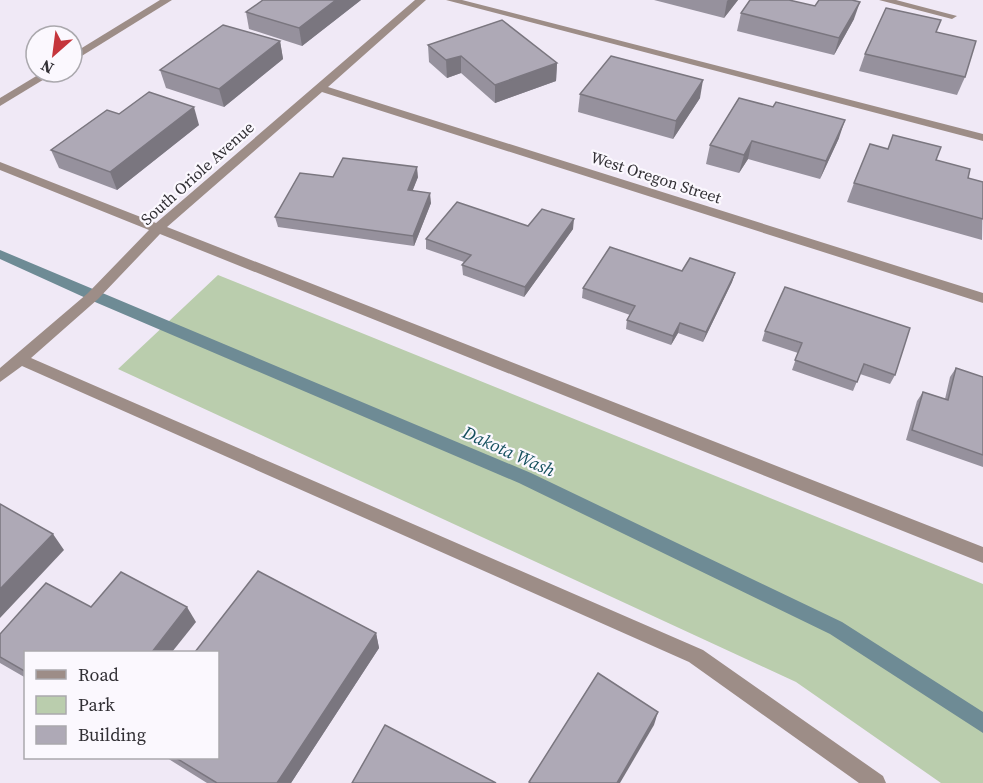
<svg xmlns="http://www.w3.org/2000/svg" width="983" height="783" font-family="'Source Serif 4',serif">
<rect width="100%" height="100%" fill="#f0e9f6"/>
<polygon fill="#bacdad" points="218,275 983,584 983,783 941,783 796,682 118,369"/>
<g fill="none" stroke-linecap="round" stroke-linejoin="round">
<polygon fill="#6e8b95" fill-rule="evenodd" points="0,250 531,473 842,622 983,712 983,733 830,634 519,483 88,299 0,259"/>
<g fill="#9d8d87" fill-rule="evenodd">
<polygon points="160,0 172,0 72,62 72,54"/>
<polygon points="415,0 426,0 328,87 983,293 983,303 322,92 167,227 983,547 983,563 160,234 98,299 31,358 703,650 883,776 886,783 859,783 689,662 22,366 0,382 0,368 88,293 149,230 0,170 0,162 156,223"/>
<polygon points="446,0 462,0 983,134 983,141"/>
<polygon points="879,0 896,0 957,16 952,19"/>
<polygon points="43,72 56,72 0,106 0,98"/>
</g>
</g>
<g fill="#96919d">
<polygon points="361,0 302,46 249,29 246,12"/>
<polygon points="654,0 738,0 724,18"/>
<polygon points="741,13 854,19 834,55 737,31"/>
<polygon points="936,32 965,77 957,95 859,71 865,54"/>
<polygon points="280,41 283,59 224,107 166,88 160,70"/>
<polygon points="428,45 557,63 556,81 495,103 461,73 447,78 429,62"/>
<polygon points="580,94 700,98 673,139 578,112"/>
<polygon points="739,98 839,138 820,179 748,159 739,173 706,164 710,145"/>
<polygon points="119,114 199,125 117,190 59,168 51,150"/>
<polygon points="936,160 968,178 983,182 982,240 847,202 854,183"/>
<polygon points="333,177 418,177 412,191 431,203 414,246 278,227 275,217"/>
<polygon points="528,226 573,229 524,297 463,275 462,265 464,262 426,249 426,239"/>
<polygon points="682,271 735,273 732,282 703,342 678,333 671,345 626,329 627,320 630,315 582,298 583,288"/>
<polygon points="765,331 895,375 890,384 860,374 853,391 792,370 798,353 762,341"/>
<polygon points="956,368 983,377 983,467 906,440 917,401 923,392 945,399 950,377"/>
<polygon points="91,607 196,622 26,652 26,678 0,663 0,634"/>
<polygon points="376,633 379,648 291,783 207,783 167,758 218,758"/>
</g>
<g fill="#7a767f">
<polygon points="336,0 361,0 302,46 299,28"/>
<polygon points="728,0 738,0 724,18 727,1"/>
<polygon points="860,2 854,19 834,55 839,38"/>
<polygon points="280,41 283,59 224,107 219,89"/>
<polygon points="461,56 461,73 447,78 446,60"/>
<polygon points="557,63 556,81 495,103 495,85"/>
<polygon points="703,80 700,98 673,139 676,121"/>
<polygon points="194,107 199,125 117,190 110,172"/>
<polygon points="845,120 839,138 820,179 826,161"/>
<polygon points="752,141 748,159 739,173 744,155"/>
<polygon points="417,167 418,177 409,200 408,190"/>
<polygon points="430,193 431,203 414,246 413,236"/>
<polygon points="574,219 573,229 524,297 525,287"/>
<polygon points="735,273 732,282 703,342 706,332"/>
<polygon points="680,323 678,333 671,345 673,336"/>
<polygon points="53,534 64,550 0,618 0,589"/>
<polygon points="187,607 196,622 172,652 152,652"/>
<polygon points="376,633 379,648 291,783 277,783"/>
<polygon points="658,712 654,725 620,783 617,783"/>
</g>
<g fill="#aea9b6" stroke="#7a767f" stroke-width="1.5">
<polygon points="263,0 336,0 299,28 246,12"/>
<polygon points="750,0 789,0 815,6 819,0 852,0 860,2 839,38 741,13"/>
<polygon points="886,8 941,20 936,32 976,41 965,77 865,54"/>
<polygon points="502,20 557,63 495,85 461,56 446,60 428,45"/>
<polygon points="223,25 280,41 219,89 160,70"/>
<polygon points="611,56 703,80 676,121 580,94"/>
<polygon points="149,92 194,107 110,172 51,150 107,110 119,114"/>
<polygon points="739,98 773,107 776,102 845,120 826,161 752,141 744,155 710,145"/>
<polygon points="893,135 941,147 936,160 970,169 968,178 983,182 983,219 854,183 870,144 888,149"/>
<polygon points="343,158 417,167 408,190 430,193 413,236 275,217 300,173 333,177"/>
<polygon points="457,202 528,226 542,209 574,219 525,287 462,265 471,255 426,239"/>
<polygon points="610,247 682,271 690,258 735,273 706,332 680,323 673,336 627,320 635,306 583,288"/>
<polygon points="785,287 910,328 895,375 864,364 857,382 795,360 802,343 765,331"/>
<polygon points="956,368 983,377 983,455 912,430 923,392 948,400"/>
<polygon points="0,504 53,534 0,589"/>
<polygon points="258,571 376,633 277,783 217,783 176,758 218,758 218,652 195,652"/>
<polygon points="121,572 187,607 152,652 26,652 26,672 0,657 0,634 46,583 91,607"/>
<polygon points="598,673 658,712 617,783 531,783 529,782"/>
<polygon points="385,725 496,783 352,783"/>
</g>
<g text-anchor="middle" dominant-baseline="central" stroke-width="4.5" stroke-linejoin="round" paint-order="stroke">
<g font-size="16" fill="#312f34" stroke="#fbf8fe">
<text transform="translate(197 173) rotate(-42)">South Oriole Avenue</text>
<text transform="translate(656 177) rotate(18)">West Oregon Street</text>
</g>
<g font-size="18" font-style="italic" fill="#15505e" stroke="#fbf8fe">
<text transform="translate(509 451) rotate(24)">Dakota Wash</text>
</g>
</g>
<rect x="24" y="651" width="195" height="108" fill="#fbf8fe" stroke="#aaa8ad" stroke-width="1.5"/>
<rect x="36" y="670" width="30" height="9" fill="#9d8d87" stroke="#aaa8ad" stroke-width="1.5"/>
<text x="78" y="681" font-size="18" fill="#312f34">Road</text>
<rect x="36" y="696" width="30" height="18" fill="#bacdad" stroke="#aaa8ad" stroke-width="1.5"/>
<text x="78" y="711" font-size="18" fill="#312f34">Park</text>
<rect x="36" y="726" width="30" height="18" fill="#aea9b6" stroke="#aaa8ad" stroke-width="1.5"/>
<text x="78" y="741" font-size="18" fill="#312f34">Building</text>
<g transform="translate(54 54) rotate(208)"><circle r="28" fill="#fbf8fe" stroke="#aaa8ad" stroke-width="1.5"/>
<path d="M0-4.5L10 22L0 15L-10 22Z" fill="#c5353c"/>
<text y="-9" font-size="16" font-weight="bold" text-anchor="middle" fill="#312f34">N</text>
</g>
</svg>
